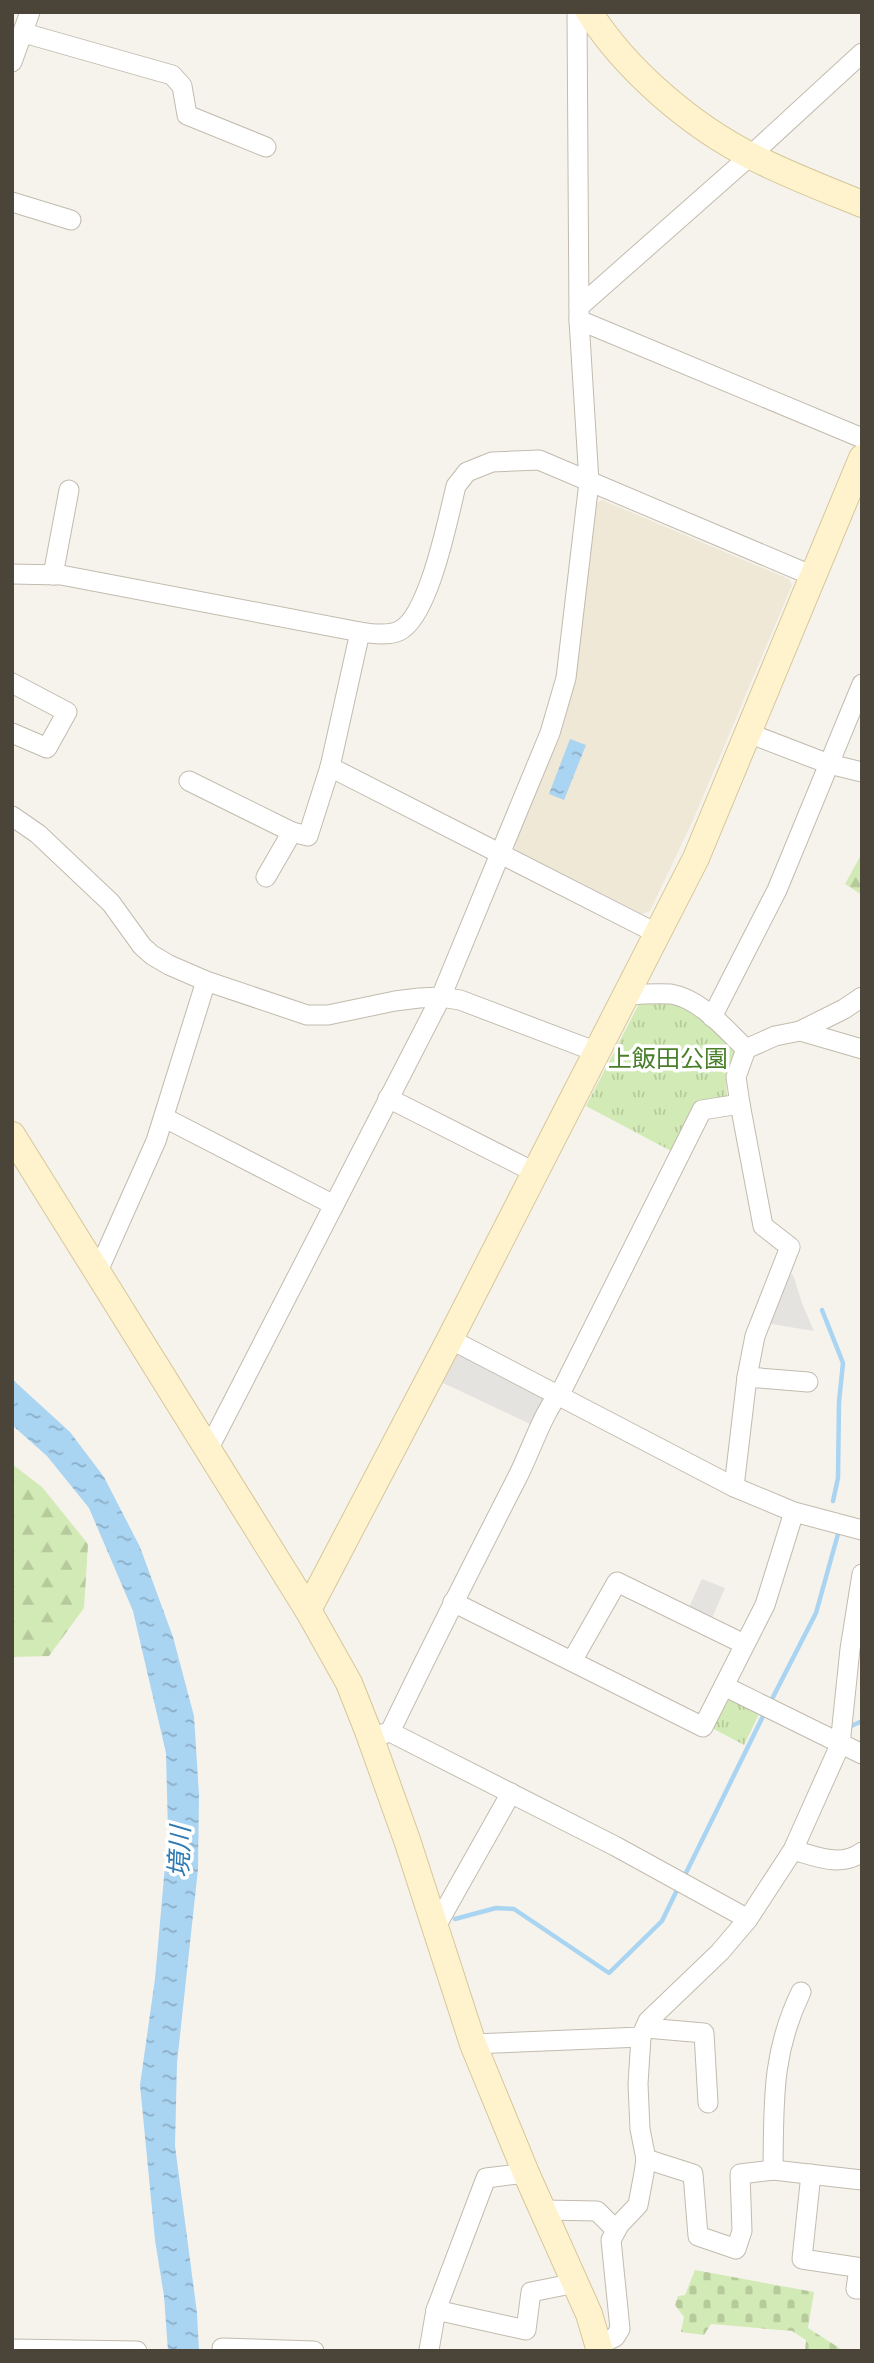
<svg xmlns="http://www.w3.org/2000/svg" width="874" height="2363" font-family="'Fira Sans','Noto Sans JP',sans-serif">
<defs>
<pattern id="forest-firs" width="22" height="20" patternUnits="userSpaceOnUse" patternTransform="scale(1.75)"><rect width="22" height="20" fill="#d2eab5"/><path d="M5 1l3.5 6h-7zM16 11l3.5 6h-7z" fill="#b6ca9c"/></pattern>
<pattern id="cemetery-stones" width="16" height="16" patternUnits="userSpaceOnUse" patternTransform="scale(1.75)"><rect width="16" height="16" fill="#d2eab5"/><path d="M2 7V4a2 2 0 0 1 4 0v3zM10 15v-3a2 2 0 0 1 4 0v3z" fill="#b6ca9c"/></pattern>
<pattern id="park-tufts" width="24" height="20" patternUnits="userSpaceOnUse" patternTransform="scale(1.75)"><rect width="24" height="20" fill="#d2eab5"/><path d="M3 7l-1-3M5 7V3M7 7l1-3M15 17l-1-3M17 17v-4M19 17l1-3" fill="none" stroke="#b6ca9c"/></pattern>
<pattern id="water-ripples" width="26" height="14" patternUnits="userSpaceOnUse" patternTransform="scale(1.75)"><rect width="26" height="14" fill="#a9d4f2"/><path d="M2 4q2-2 4 0t4 0M15 11q2-2 4 0t4 0" fill="none" stroke="#8caec5"/></pattern>
</defs>
<rect width="100%" height="100%" fill="#f6f3ec"/>
<polygon fill="#efe8d6" points="602,500 789,579 792,585 694,818 650,911 642,914 515,849 515,844 558,738 575,681 597,503"/>
<g fill="url(#forest-firs)">
<polygon points="862,853 862,895 845,884"/>
<polygon points="12,1464 42,1487 88,1544 84,1608 49,1656 12,1657"/>
</g>
<polygon fill="url(#cemetery-stones)" points="695,2270 814,2292 808,2328 844,2351 805,2351 806,2340 792,2331 711,2324 704,2335 681,2332 684,2317 675,2305 678,2296 685,2295"/>
<g fill="url(#park-tufts)">
<polygon points="642,998 670,1001 701,1017 738,1049 726,1080 727,1099 671,1151 586,1106"/>
<polygon points="731,1696 761,1710 744,1745 712,1728"/>
</g>
<g fill="#e5e3e0">
<polygon points="788,1274 793,1275 803,1306 814,1331 765,1323"/>
<polygon points="455,1354 462,1354 545,1396 530,1424 441,1382"/>
<polygon points="702,1579 725,1588 712,1618 689,1607"/>
</g>
<g fill="url(#water-ripples)">
<polygon points="570,739 586,745 564,800 549,794"/>
<polygon points="12,1379 70,1432 104,1477 140,1547 173,1637 194,1716 199,1795 198,1869 177,2063 175,2146 197,2313 199,2351 168,2351 164,2296 155,2240 140,2085 155,1979 168,1832 166,1753 133,1611 89,1508 47,1456 12,1425"/>
</g>
<g fill="none" stroke-linecap="round" stroke-linejoin="round">
<g stroke="#a9d4f2" stroke-width="4.5">
<polyline points="822,1310 843,1363 839,1402 838,1478 833,1501"/>
<polyline points="771,1701 816,1613 838,1534"/>
<polyline points="849,1727 862,1721"/>
<polyline points="684,1877 765,1712"/>
<polyline points="455,1919 496,1908 514,1909 609,1973 662,1921 678,1888"/>
</g>
<g stroke="#c2bbae" stroke-width="21">
<g id="street">
<polyline points="24,33 172,75 182,86 187,115 266,147"/>
<polyline points="12,62 30,12"/>
<polyline points="12,202 71,220"/>
<polyline points="579,307 750,156 862,53"/>
<polyline points="579,320 862,438"/>
<path d="M12,574L61,575L360,632C372,634 388,636 399,631C429,617 448,518 456,486L467,472L492,462L539,460L813,576"/>
<polyline points="53,575 69,490"/>
<polyline points="360,632 330,767 658,934"/>
<polyline points="12,683 67,712 47,748 12,733"/>
<polyline points="748,733 829,764 862,772"/>
<polyline points="189,781 292,832 308,836 330,767"/>
<polyline points="12,816 38,834 111,903 142,946 152,955 169,965 206,981 307,1015 328,1015 395,1001 419,998 441,997 460,1000 597,1052"/>
<polyline points="266,877 292,832"/>
<path d="M627,995C641,994 657,993 671,994C701,999 726,1030 746,1049"/>
<polyline points="712,1017 777,890 862,684"/>
<polyline points="800,1031 862,1049"/>
<polyline points="388,1098 536,1173"/>
<polyline points="165,1118 334,1205"/>
<polyline points="98,1271 156,1141 206,981"/>
<polyline points="450,1339 734,1487 794,1512 862,1530"/>
<polyline points="747,1377 808,1382"/>
<polyline points="208,1450 441,997 550,733 566,678 589,482 579,320 577,12"/>
<polyline points="734,1487 747,1377 755,1336 790,1247 763,1226 740,1104"/>
<polyline points="453,1602 703,1727 765,1605 794,1512"/>
<polyline points="572,1661 617,1582 744,1644"/>
<polyline points="724,1686 862,1754"/>
<path d="M390,1732C431,1647 474,1562 517,1478C532,1449 542,1413 563,1388L702,1110L740,1104L736,1077L746,1049L775,1036L800,1031L844,1009L862,997"/>
<polyline points="379,1735 390,1732 615,1846 748,1919"/>
<path d="M793,1850C815,1856 841,1868 862,1852"/>
<polyline points="435,1928 511,1793"/>
<polyline points="646,2028 704,2033 708,2103"/>
<polyline points="473,2044 641,2037 648,2021 720,1952 748,1919 793,1850 840,1745 850,1649 862,1574"/>
<polyline points="646,2159 693,2174 698,2236 736,2249 742,2231 740,2174 773,2170 862,2180"/>
<path d="M773,2170C774,2103 771,2054 801,1992"/>
<polyline points="811,2174 802,2259 862,2268"/>
<polyline points="544,2210 597,2211 616,2230"/>
<polyline points="859,2268 856,2289 862,2289"/>
<polyline points="436,2310 526,2330 531,2292 576,2283"/>
<polyline points="598,2345 615,2337 620,2329 611,2240 619,2225 638,2205 644,2173 646,2159 640,2129 638,2084 641,2037"/>
<polyline points="222,2348 314,2351"/>
<polyline points="12,2349 137,2351"/>
<polyline points="429,2350 436,2310 486,2178 526,2173"/>
</g>
</g>
<g stroke="#d6c79b" stroke-width="28">
<g id="secondary">
<path d="M589,12C626,70 691,126 753,157C788,175 825,189 862,204"/>
<polyline points="12,1135 308,1610 349,1683 368,1731 407,1840 473,2044 526,2173 589,2314 600,2351"/>
<polyline points="308,1610 450,1339 696,858 862,458"/>
</g>
</g>
<use href="#street" stroke="#fff" stroke-width="19"/>
<use href="#secondary" stroke="#fff3cd" stroke-width="26"/>
</g>
<g text-anchor="middle" dominant-baseline="central" stroke-width="7" stroke-linejoin="round" paint-order="stroke">
<g font-size="24" fill="#4a7f2a" stroke="#fff">
<text x="668" y="1059">上飯田公園</text>
</g>
<g font-size="26" font-style="italic" fill="#2e7ab2" stroke="#fff">
<text transform="translate(180 1852) rotate(-88)">境川</text>
</g>
</g>
<rect width="874" height="2363" fill="none" stroke="#4b4439" stroke-width="28"/>
</svg>
